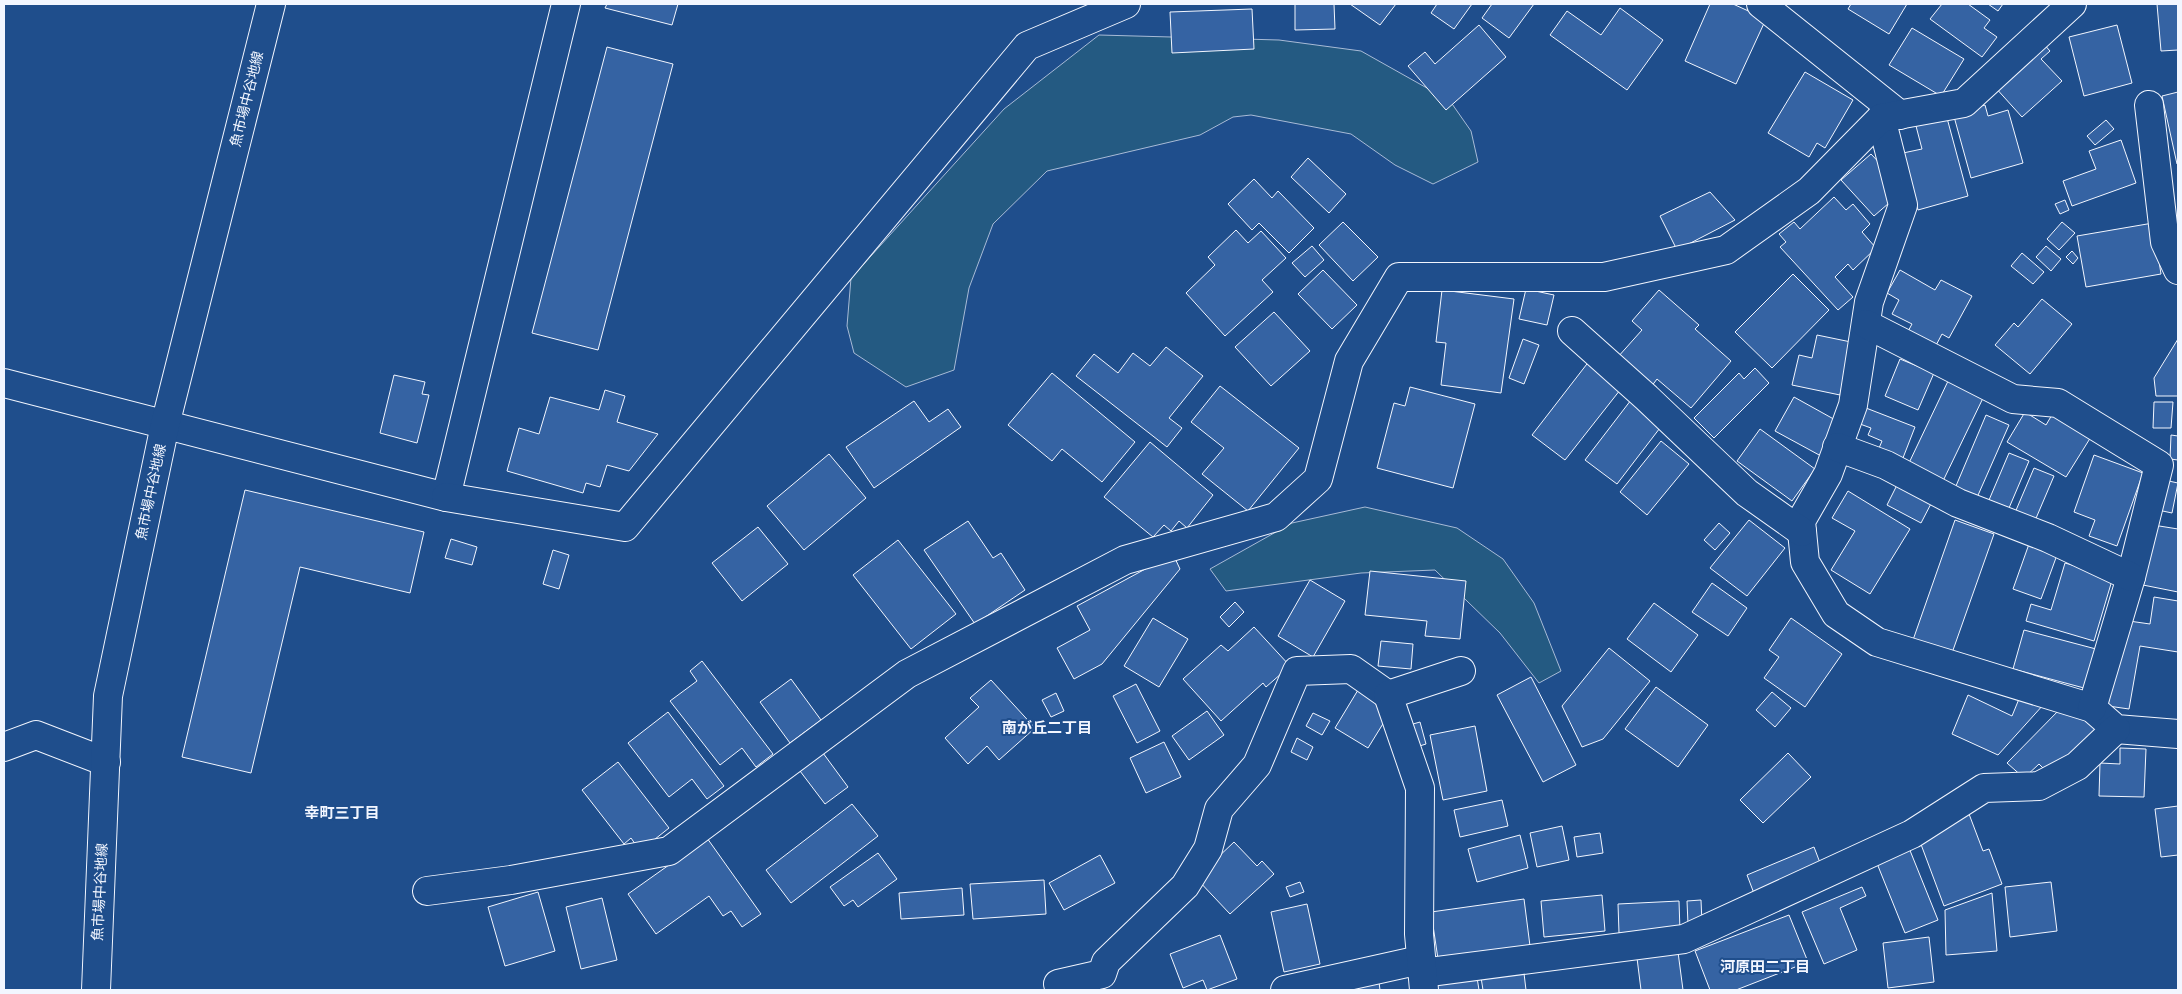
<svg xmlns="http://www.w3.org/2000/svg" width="2182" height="994" font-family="'Sofia Sans Condensed','Noto Sans JP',sans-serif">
<rect width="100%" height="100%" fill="#1f4e8c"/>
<g fill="#245a82" stroke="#a8bbd7">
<polygon points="1099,35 1279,40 1361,51 1450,101 1471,131 1478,162 1433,184 1395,165 1351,134 1251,115 1233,117 1200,135 1047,171 993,224 969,288 954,370 906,387 854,353 847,326 851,278 1004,109"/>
<polygon points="1365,507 1457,528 1503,559 1534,603 1561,671 1539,683 1500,633 1435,570 1361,573 1226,591 1210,569 1292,523"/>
</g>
<g fill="#3563a3" stroke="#f2f6ff">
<polygon points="607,4 678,4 672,25 605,8"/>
<polygon points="1295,4 1334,4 1335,29 1295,30"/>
<polygon points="1350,4 1396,4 1380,25"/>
<polygon points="1437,4 1472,4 1454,29 1431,13"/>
<polygon points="1492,4 1534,4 1509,38 1482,18"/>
<polygon points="1710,4 1733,4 1766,19 1736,84 1685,61"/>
<polygon points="1851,4 1907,4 1889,34 1848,9"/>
<polygon points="1942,4 1968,4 1990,20 1984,28 1997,37 1982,57 1930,19"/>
<polygon points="1988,4 2003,4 1998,11"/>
<polygon points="2157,4 2178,4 2178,50 2161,51"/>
<polygon points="1620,8 1663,40 1627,90 1550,35 1567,11 1601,35"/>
<polygon points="1252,9 1254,49 1172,53 1170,12"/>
<polygon points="1479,25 1506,57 1446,110 1408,66 1425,52 1435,64"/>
<polygon points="2117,25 2132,83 2084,96 2069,37"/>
<polygon points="1912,28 1964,59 1941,96 1889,65"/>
<polygon points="2042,42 2050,51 2041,59 2062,81 2022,117 1994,86"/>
<polygon points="607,47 673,64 598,350 532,333"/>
<polygon points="1805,72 1853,100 1825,148 1817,143 1809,157 1768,133"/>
<polygon points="2178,92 2178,164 2177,164 2162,96"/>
<polygon points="1985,105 1988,116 2008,110 2023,163 1971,178 1953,113"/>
<polygon points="1947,118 1968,196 1918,210 1903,153 1922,149 1916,126"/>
<polygon points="2106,120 2114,129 2095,145 2087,136"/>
<polygon points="2121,140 2136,183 2072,206 2063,181 2096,169 2089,151"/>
<polygon points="1871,154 1887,171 1889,203 1874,216 1841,180"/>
<polygon points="1308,158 1346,194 1329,213 1291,177"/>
<polygon points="1254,179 1272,198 1278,191 1314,228 1289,253 1259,223 1252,230 1228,204"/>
<polygon points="1710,192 1735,220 1677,250 1660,216"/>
<polygon points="1834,197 1846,210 1853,204 1870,224 1862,232 1876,248 1853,270 1848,264 1835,277 1853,297 1838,310 1780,247 1786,242 1779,234 1794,222 1800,229"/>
<polygon points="2065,200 2069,210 2060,214 2055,204"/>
<polygon points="1343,222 1378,257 1353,281 1319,245"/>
<polygon points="2062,222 2075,233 2059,250 2047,239"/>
<polygon points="2153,223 2161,274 2086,287 2077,236"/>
<polygon points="1236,230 1248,243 1261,231 1286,258 1262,280 1273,292 1225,336 1186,293 1215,265 1208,257"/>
<polygon points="1312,246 1324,260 1305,277 1292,263"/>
<polygon points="2046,246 2061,259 2051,271 2036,257"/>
<polygon points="2072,251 2078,258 2073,264 2066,257"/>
<polygon points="2022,253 2044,272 2033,284 2011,266"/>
<polygon points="1323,270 1357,305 1332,329 1298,294"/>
<polygon points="1900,270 1935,290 1941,280 1972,296 1949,338 1942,334 1933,351 1906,335 1912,324 1892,314 1899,300 1887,293"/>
<polygon points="1793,274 1829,310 1772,368 1735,332"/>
<polygon points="1526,289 1554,295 1547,325 1519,319"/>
<polygon points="1442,290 1514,299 1501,393 1441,385 1446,343 1436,342"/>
<polygon points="1659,290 1699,325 1695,329 1731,361 1691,408 1657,379 1651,387 1617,358 1642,330 1632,321"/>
<polygon points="2042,299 2072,324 2030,374 1995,345 2014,323 2018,327"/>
<polygon points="1274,312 1310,351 1271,386 1235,347"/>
<polygon points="1817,335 1851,342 1840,395 1792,385 1799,355 1812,358"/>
<polygon points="1523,339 1539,345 1524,384 1509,378"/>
<polygon points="2178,339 2178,396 2156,396 2154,378"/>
<polygon points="1166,347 1203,376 1169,418 1182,428 1167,447 1076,376 1094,354 1118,373 1133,353 1150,366"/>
<polygon points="1900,359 1934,373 1918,410 1885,396"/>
<polygon points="1590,360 1624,385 1565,460 1532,435"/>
<polygon points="1755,368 1769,383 1714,438 1694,418 1739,373 1744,379"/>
<polygon points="1052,373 1135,442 1102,482 1062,449 1052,461 1008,425"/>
<polygon points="394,375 425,382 422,394 429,395 417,443 380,433"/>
<polygon points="1949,379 1984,396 1943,481 1908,465"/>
<polygon points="1220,386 1299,448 1248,511 1202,474 1224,448 1191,422"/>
<polygon points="1410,387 1475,404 1453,488 1377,468 1394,403 1405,406"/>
<polygon points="605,390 625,396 617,422 658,434 629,471 607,465 600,487 586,483 583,493 507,471 519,428 539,434 550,397 599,410"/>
<polygon points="1794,397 1839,422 1821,456 1775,431"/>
<polygon points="1631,400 1663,424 1617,484 1585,460"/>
<polygon points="914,401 929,422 948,409 961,427 874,488 846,447"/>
<polygon points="2154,402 2173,402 2171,428 2153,428"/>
<polygon points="1866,408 1915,427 1901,463 1877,453 1882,441 1868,435 1871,428 1860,424"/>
<polygon points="2056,408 2094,432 2066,477 2007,442 2025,412 2046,425"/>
<polygon points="1986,415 2009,425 1975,502 1953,493"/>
<polygon points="1760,429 1815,469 1792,501 1737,461"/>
<polygon points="2171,435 2178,436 2178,460 2170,459"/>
<polygon points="1661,441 1689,464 1647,515 1620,492"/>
<polygon points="1150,442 1213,495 1187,528 1179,521 1171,531 1164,525 1153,537 1104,497"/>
<polygon points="2009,453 2029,461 2009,508 1989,500"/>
<polygon points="829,454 866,498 804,550 767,506"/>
<polygon points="2094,455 2143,473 2117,546 2089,536 2095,520 2074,512"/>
<polygon points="2034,468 2054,476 2034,523 2014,515"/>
<polygon points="2164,480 2178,483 2172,513 2158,510"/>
<polygon points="1899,481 1934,498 1921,523 1887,505"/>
<polygon points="245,490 424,532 410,593 300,567 251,773 182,757"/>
<polygon points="1848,491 1910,529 1870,594 1831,570 1855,531 1832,518"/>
<polygon points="1749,520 1785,548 1747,596 1710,568"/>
<polygon points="1955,520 1994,534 1952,653 1913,640"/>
<polygon points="968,521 993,558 1001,553 1025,590 975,624 924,550"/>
<polygon points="1719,523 1730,533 1715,550 1704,540"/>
<polygon points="2153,525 2178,529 2178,592 2143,585"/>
<polygon points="758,527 788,564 742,601 712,563"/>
<polygon points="451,539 477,547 472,565 445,558"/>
<polygon points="898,540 956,614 911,649 853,575"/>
<polygon points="2029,544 2057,555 2041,599 2013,589"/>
<polygon points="553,550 569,555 559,589 543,584"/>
<polygon points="1173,554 1180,569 1102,664 1074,679 1057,648 1090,630 1077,606"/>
<polygon points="2065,563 2113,577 2094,641 2026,621 2031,604 2051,610"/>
<polygon points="1370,571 1466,581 1460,639 1425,636 1427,621 1365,615"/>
<polygon points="1310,580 1345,601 1313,657 1278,636"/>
<polygon points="1712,583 1747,608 1728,636 1692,612"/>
<polygon points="2154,597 2178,601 2178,652 2140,646 2129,709 2108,706 2122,620 2150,624"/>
<polygon points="1235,602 1244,612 1229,627 1220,617"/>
<polygon points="1654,603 1698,635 1671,672 1627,639"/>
<polygon points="1153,618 1188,639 1159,687 1124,666"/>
<polygon points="1791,618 1842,654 1805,707 1764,678 1779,657 1769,650"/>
<polygon points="1254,627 1290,666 1266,687 1263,683 1221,721 1183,679 1221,645 1228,651"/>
<polygon points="2024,630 2096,649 2084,688 2013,669"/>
<polygon points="1381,641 1413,644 1411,669 1378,666"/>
<polygon points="1609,648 1650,681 1603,739 1582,747 1562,706"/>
<polygon points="702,661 773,754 756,767 742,748 720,765 670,701 697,681 690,671"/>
<polygon points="1531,677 1576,765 1543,782 1497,695"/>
<polygon points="791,679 821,720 790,743 760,702"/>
<polygon points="991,680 1035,728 999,760 987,746 968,764 945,738 979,707 970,698"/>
<polygon points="1136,684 1160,731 1137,743 1113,696"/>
<polygon points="1656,687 1708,725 1678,767 1625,729"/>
<polygon points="1358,690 1379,702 1377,707 1389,714 1368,748 1335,728"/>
<polygon points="1772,692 1791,708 1775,727 1756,710"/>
<polygon points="1056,693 1064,711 1051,717 1042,700"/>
<polygon points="2021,694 2044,704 1998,755 1952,734 1968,695 2012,716"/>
<polygon points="2062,707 2103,730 2064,767 2048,773 2039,764 2024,778 2007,763"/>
<polygon points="1207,711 1224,735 1189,760 1172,736"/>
<polygon points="668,712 724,786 707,799 692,779 669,797 628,743"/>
<polygon points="1313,713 1330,721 1322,735 1306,726"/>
<polygon points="1420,722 1426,744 1413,748 1406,726"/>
<polygon points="1475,726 1487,791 1443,800 1430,735"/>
<polygon points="1297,738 1313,747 1307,760 1291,752"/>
<polygon points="1164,742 1181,777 1146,793 1130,758"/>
<polygon points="2120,748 2146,749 2144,797 2099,796 2100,763 2120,764"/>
<polygon points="823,753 848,787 825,804 800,771"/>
<polygon points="1788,753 1811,777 1763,823 1740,800"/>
<polygon points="618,762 669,828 640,851 631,838 624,844 582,790"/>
<polygon points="1502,800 1508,826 1460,837 1454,810"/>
<polygon points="852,804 878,836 791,903 766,870"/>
<polygon points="1966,806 1983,851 1989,849 2002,884 1944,906 1919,839"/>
<polygon points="2178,806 2178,855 2161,857 2155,809"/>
<polygon points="1562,826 1569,860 1537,867 1530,833"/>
<polygon points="1600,833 1603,853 1577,857 1574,837"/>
<polygon points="1520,835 1528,868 1477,882 1468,849"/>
<polygon points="707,838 761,914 742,927 731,911 723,916 709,896 656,934 628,894"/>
<polygon points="1234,842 1257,866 1262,861 1274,874 1230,914 1196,878"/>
<polygon points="1814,847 1822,868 1755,896 1747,875"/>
<polygon points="1909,848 1938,920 1905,933 1876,861"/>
<polygon points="878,853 897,879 858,907 853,900 844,906 830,887"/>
<polygon points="1100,855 1115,883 1064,910 1049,883"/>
<polygon points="1044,880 1046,914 973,919 970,884"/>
<polygon points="1300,882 1304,892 1290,897 1286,887"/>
<polygon points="2051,882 2057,931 2010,937 2005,887"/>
<polygon points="1862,887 1866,896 1840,908 1857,950 1824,964 1802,912"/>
<polygon points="962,888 964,915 901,919 899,893"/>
<polygon points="538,892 555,951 505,966 488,907"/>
<polygon points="1992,893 1997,951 1946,955 1945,910"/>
<polygon points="1602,895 1605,931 1544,937 1541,901"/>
<polygon points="602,898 617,960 581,969 566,907"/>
<polygon points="1524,899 1530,946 1438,959 1431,912"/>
<polygon points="1701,900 1702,923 1688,924 1687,901"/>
<polygon points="1679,901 1680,931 1619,933 1618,904"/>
<polygon points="1307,904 1320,964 1284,972 1271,912"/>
<polygon points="1789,915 1808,962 1736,990 1710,990 1695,951"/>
<polygon points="1220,935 1237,979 1207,990 1203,980 1183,988 1170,954"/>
<polygon points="1929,937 1934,982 1888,988 1883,943"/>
<polygon points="1678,952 1683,990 1641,990 1637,958"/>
<polygon points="1523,965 1526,990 1483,990 1480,971"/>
<polygon points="1476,971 1479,990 1436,990 1434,978"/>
<polygon points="1379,982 1380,990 1341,990"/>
</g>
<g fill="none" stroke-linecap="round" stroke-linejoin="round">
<g stroke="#f2f6ff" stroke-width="30">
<g id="minor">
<polyline points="1761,4 1900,115"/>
<polyline points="2149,105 2165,242 2178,270"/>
<polyline points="1881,118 1903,205 1869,302 1853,405 1828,474 1801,521 1805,562 1836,614 1877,642 2092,708 2116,729 2178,734"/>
<polyline points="1866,324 2013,399 2058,403 2159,465 2131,577 2092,708"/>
<polyline points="1572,331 1647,398 1747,493 1802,532"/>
<polyline points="4,383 446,497 566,4"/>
<polyline points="1837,447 1886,465 1958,503 2048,538 2131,577"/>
<polyline points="446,497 625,527 1027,46 1126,4"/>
<polyline points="4,747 36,735 106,762"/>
<polyline points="427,891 511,880 669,851 907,674 1125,560 1276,517 1318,479 1349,361 1399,277 1604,277 1726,250 1809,191 1881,118 1964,103 2072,4"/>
<polyline points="1422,973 1684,939 1912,834 1984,788 2039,786 2077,766 2116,729"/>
<polyline points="96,990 108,696 165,425 271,4"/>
<polyline points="1060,990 1058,984 1102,974 1106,962 1185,886 1208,849 1219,809 1257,765 1297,671 1351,669 1388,695"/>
<polyline points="1285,990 1420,960"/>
<polyline points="1424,990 1419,934 1420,788 1388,695 1461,671"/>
</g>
</g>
<use href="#minor" stroke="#1f4e8c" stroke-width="28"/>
</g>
<g text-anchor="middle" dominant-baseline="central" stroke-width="4" stroke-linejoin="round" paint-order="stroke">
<g font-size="14" fill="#f2f6ff" stroke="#1f4e8c">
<text transform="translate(247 99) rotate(-76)">魚市場中谷地線</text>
<text transform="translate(151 492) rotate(-78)">魚市場中谷地線</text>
<text transform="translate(100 892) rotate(-87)">魚市場中谷地線</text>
</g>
<g font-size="15" font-weight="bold" fill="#f2f6ff" stroke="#1f4e8c">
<text x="1047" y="728">南が丘二丁目</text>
<text x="342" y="813">幸町三丁目</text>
<text x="1765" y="967">河原田二丁目</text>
</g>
</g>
<rect width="2182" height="994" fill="none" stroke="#f2f6ff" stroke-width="10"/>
</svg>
